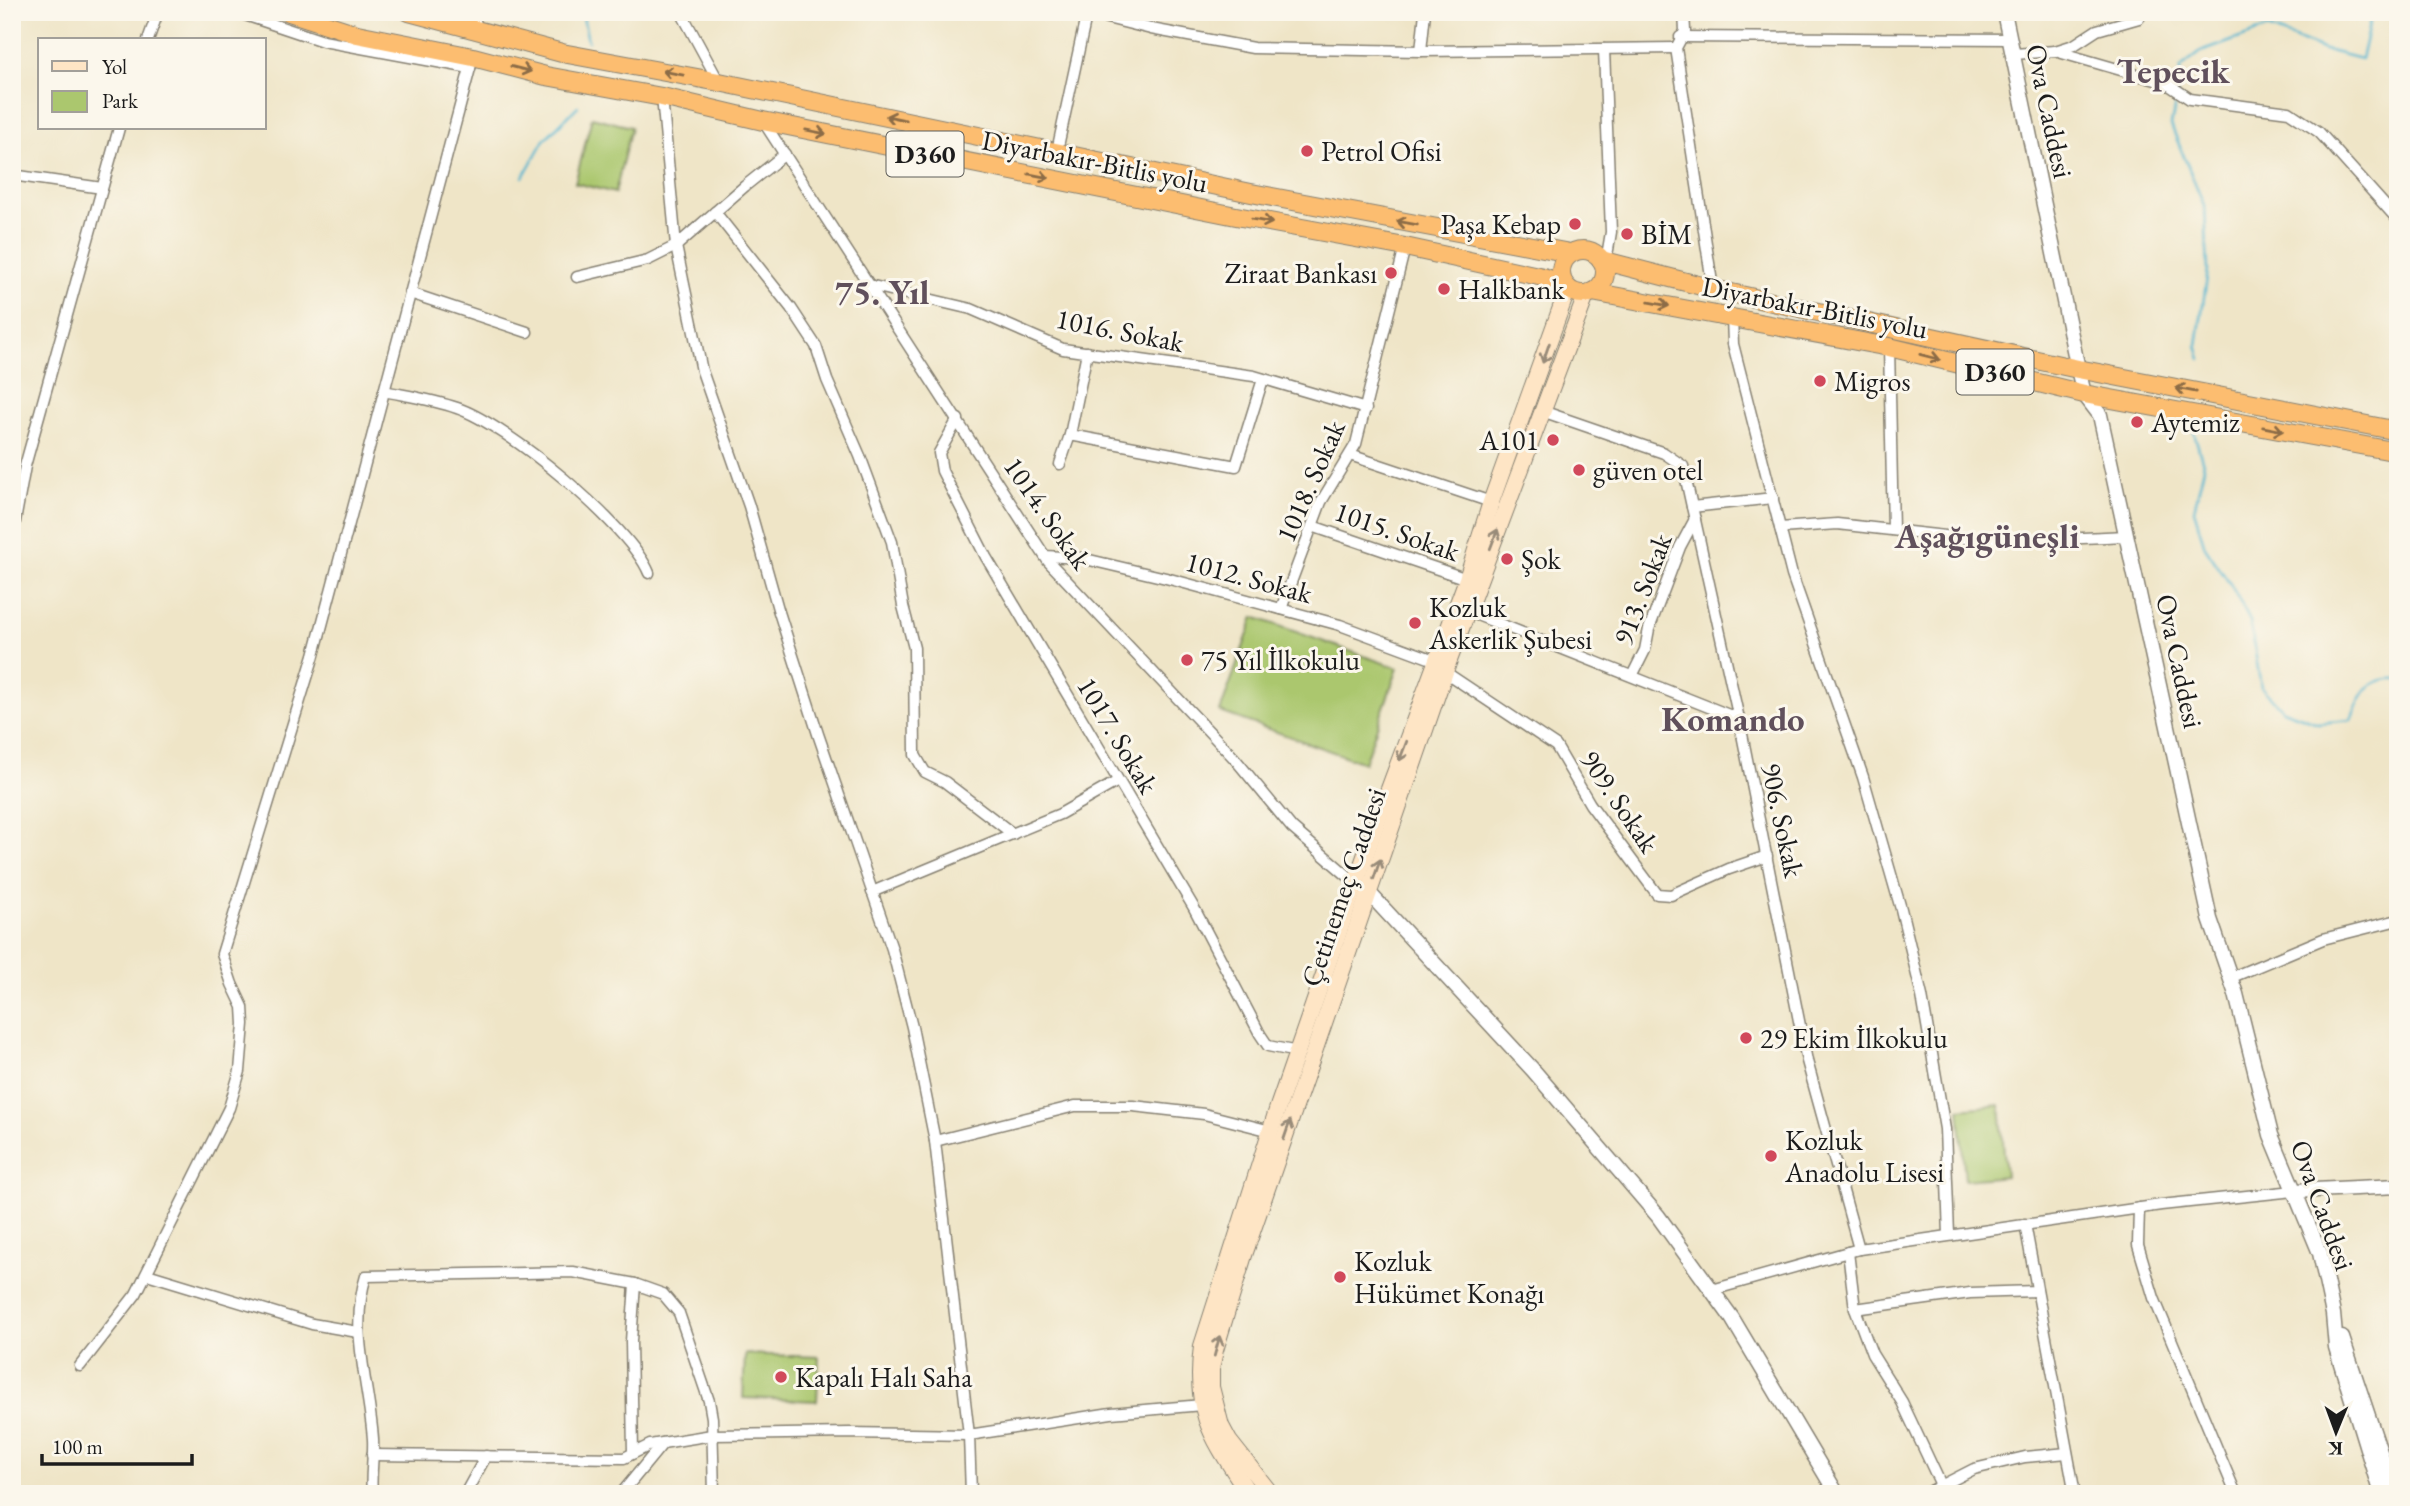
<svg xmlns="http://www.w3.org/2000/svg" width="2410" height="1506" font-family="'EB Garamond',serif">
<rect width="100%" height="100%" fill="#fbf7ec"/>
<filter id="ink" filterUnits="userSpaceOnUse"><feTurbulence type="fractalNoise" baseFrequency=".0143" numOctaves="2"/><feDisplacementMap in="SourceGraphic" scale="14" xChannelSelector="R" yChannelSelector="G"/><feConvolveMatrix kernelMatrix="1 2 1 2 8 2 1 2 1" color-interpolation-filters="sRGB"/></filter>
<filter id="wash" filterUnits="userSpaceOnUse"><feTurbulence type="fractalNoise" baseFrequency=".00686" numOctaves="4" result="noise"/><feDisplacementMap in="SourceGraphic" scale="28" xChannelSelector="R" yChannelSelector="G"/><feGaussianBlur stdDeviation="1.57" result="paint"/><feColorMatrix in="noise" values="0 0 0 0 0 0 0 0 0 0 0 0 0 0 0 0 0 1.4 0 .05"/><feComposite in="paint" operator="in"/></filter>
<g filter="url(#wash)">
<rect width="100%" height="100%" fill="#efe5c7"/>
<g fill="#abc76e" stroke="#647245" stroke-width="2">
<polygon points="592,117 631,127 615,193 575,183"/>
<polygon points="1254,617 1398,668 1364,763 1220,712"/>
<polygon points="2000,1105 2006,1176 1965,1180 1959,1109"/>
<polygon points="745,1354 819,1357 817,1401 743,1398"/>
</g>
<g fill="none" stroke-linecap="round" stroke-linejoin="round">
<g stroke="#50b4cf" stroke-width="2.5">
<polyline points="582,12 588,41"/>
<polyline points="2263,12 2268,28"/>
<polyline points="2178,88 2181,68 2201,52 2268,28 2325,50 2361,59 2372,12"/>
<polyline points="2177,94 2171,125 2205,208 2208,270 2197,345 2201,359"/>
<polyline points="523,177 544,140 578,106"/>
<path d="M2191,422L2204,467L2194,510L2205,547L2232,587L2250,621L2261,687L2283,710L2318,723L2351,720C2360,697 2367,676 2398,679"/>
</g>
</g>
</g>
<g filter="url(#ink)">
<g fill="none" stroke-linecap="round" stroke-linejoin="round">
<g stroke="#868072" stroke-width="13">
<g id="minor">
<polyline points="236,12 323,41 470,68"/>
<polyline points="473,12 477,29"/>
<polyline points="681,12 719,82"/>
<polyline points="1684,12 1685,31 1676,48 1713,289"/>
<polyline points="1087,13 1151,29 1253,48 1421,51 1676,48"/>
<polyline points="1680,37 2010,39"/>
<polyline points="148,40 158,12"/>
<polyline points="1421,51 1425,12"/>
<polyline points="2055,51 2166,83 2190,99 2289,112 2319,132 2398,220"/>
<polyline points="2014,54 2055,51 2074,45 2097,30 2139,18 2143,12"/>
<polyline points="662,97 676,246 702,371 749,506 778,609 818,734 892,949 912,1027 935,1141 969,1435 971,1494"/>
<polyline points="763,121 1048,561 1235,759 1292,828 1356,883"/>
<polyline points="1057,151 1087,12"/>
<polyline points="12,175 102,188"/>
<polyline points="715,212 791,308 816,346 827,380 860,456 892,542 903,606 914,648 915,755 925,772 945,782 1013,834"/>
<polyline points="1601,260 1608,250 1611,232 1604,49"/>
<polyline points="577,277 648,260 676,246 745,186 785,154"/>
<polyline points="869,285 971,309 1063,349 1254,376 1366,409"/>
<polyline points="410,293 527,332"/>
<polyline points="1732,317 1733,344 1792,575 1863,777 1901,909 1922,996 1945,1129 1949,1235"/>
<polyline points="1889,347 1893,530"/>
<path d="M384,391C408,396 434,400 457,408C506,424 630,526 649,573"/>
<polyline points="1542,411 1664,453 1683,466 1739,719 1807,1061 1859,1249"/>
<polyline points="958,419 939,453 942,471 986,557 1194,908 1260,1034 1268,1046 1298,1052"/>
<polyline points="1070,435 1236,466 1263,379"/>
<polyline points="1350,455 1491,502"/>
<polyline points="1060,464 1070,435 1087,352"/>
<polyline points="1692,507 1773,498"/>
<polyline points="1312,526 1467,579"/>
<polyline points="1780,528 1837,524 1963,538 2039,540 2127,536"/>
<polyline points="12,538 25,466 119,128"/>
<polyline points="1045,556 1081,558 1166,578 1340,625 1437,661"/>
<polyline points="1281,609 1321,502 1356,444 1405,247"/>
<polyline points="1467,611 1739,719"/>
<polyline points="1445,672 1556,746 1590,804 1657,894 1671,895 1729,869 1767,856"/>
<polyline points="1632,676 1645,650 1649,629 1680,547 1695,519"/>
<polyline points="872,892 1060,814 1118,781"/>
<polyline points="2230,978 2323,939 2398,920"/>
<polyline points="935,1141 1075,1106 1133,1106 1204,1114 1271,1131"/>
<polyline points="2139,1208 2138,1245 2154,1298 2236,1494"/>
<polyline points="2025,1224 2075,1494"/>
<polyline points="1848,1252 1855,1309 1872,1354 1902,1402 1941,1485"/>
<polyline points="147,1274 312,1324 358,1332"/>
<polyline points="1712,1290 1859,1249 2161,1205 2294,1191"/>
<polyline points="1855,1309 1970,1293 2037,1291"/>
<polyline points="80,1366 136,1294 229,1108 240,1071 244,1024 243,1007 232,984 222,954 314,655 473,57"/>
<polyline points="633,1453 631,1341 635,1284 663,1294 679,1313 709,1401 712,1418 714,1494"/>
<polyline points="372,1455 624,1458 650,1445 712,1435 850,1433 969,1435 1111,1413 1202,1405"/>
<path d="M372,1494C370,1475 374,1457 373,1439C369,1384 349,1330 366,1276L573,1272L635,1284"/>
<polyline points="465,1494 486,1456"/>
<polyline points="621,1494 663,1443"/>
<polyline points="1925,1494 1974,1469 2025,1457 2067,1453"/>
</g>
</g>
<g stroke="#868072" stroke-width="17">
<g id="tertiary">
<polyline points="2004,12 2078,369 2084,394 2100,415 2210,919 2236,994 2271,1135 2320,1253 2333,1314 2336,1347 2381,1494"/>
<polyline points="1369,893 1533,1070 1658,1216 1732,1318 1837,1494"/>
<polyline points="2294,1191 2398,1186"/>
<polyline points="2342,1338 2394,1494"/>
</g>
</g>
<g stroke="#868072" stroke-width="18">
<g id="secondary">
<path d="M1249,1494C1213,1438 1193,1415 1202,1346L1279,1104L1379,816L1467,579L1491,502L1568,288"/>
<polyline points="1271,1494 1229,1441 1221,1426 1211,1387 1211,1369 1215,1350 1244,1255 1448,663 1587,293"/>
</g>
</g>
<g stroke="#868072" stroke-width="20">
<g id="trunk">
<polyline points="289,12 357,34 473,57 546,76 662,97 763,121 1236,216 1405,247 1543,277 1564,284"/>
<polyline points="409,12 562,53 719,82 1251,193 1570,253"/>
<circle cx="1583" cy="272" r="22"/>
<polyline points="1601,260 1713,289 2078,369 2398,431"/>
<polyline points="1592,292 1889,347 2084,394 2398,452"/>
</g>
</g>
<use href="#minor" stroke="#fff" stroke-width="10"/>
<use href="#tertiary" stroke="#fff" stroke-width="14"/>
<use href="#secondary" stroke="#fee5c5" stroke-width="16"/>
<use href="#trunk" stroke="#fcbd6f" stroke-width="18"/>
</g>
<defs><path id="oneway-shaft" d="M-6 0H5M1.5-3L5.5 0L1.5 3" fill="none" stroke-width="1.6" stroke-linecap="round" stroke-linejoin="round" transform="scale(1.75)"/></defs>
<g stroke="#8c6c46">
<use href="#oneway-shaft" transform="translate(521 69) rotate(14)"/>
<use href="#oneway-shaft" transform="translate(673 73) rotate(-169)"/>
<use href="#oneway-shaft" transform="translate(896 118) rotate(-168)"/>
<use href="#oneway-shaft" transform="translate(816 132) rotate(11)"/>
<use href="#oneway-shaft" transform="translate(1039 176) rotate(11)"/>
<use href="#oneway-shaft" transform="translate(1262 221) rotate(10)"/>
<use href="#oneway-shaft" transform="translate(1407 223) rotate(-170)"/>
<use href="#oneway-shaft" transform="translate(1659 304) rotate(10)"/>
<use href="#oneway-shaft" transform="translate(1930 357) rotate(14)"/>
<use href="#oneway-shaft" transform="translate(2186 390) rotate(-169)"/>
<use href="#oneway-shaft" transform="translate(2273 429) rotate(11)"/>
</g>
<g stroke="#988b79">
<use href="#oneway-shaft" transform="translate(1546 353) rotate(109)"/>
<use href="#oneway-shaft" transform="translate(1494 539) rotate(-69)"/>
<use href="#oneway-shaft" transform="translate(1403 751) rotate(111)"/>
<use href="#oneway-shaft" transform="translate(1377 869) rotate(-71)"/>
<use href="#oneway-shaft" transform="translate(1287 1130) rotate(-71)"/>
<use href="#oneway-shaft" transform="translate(1217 1346) rotate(-75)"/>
</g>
</g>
<g fill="#d1495b" stroke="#fbf7ec" stroke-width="2.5">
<circle cx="1307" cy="151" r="7"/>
<circle cx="1575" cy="224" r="7"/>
<circle cx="1627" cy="234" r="7"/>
<circle cx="1391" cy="273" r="7"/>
<circle cx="1444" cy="289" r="7"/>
<circle cx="1820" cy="381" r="7"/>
<circle cx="2137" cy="422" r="7"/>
<circle cx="1553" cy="440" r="7"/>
<circle cx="1579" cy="470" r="7"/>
<circle cx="1507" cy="559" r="7"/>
<circle cx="1415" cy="623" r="7"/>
<circle cx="1187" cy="660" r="7"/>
<circle cx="1746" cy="1038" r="7"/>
<circle cx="1771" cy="1156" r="7"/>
<circle cx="1340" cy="1277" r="7"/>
<circle cx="781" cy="1377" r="7"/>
</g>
<g text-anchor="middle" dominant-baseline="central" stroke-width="6" stroke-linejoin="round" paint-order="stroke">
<g fill="#fbf7ec" stroke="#5f5e5a" stroke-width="2">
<rect x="886.5" y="131.5" width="77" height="45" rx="5"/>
<rect x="1956.5" y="349.5" width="77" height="45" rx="5"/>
</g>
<g font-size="26" font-weight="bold" fill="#1c1c1c">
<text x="925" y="154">D360</text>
<text x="1995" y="372">D360</text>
</g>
<g font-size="28" fill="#1c1c1c" stroke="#fbf7ec">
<text transform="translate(2050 111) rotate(78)">Ova Caddesi</text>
<text transform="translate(1095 161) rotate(11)">Diyarbakır-Bitlis yolu</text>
<text transform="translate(1815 307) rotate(11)">Diyarbakır-Bitlis yolu</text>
<text transform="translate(1120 330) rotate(11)">1016. Sokak</text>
<text transform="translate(1310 481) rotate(-66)">1018. Sokak</text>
<text transform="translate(1048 513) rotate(55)">1014. Sokak</text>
<text transform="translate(1397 531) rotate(19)">1015. Sokak</text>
<text transform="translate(1249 577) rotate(15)">1012. Sokak</text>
<text transform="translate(1642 589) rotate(-69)">913. Sokak</text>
<text transform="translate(2180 661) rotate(78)">Ova Caddesi</text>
<text transform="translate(1118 735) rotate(59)">1017. Sokak</text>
<text transform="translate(1620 801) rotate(56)">909. Sokak</text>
<text transform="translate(1783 820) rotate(78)">906. Sokak</text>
<text transform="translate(1343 887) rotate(-71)">Çetinemeç Caddesi</text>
<text transform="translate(2323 1205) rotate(70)">Ova Caddesi</text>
</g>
<g font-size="28" fill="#1c1c1c" stroke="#fbf7ec" text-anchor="start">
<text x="1321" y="151">Petrol Ofisi</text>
<text x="1561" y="224" text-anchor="end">Paşa Kebap</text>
<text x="1641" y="234">BİM</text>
<text x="1377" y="273" text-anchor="end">Ziraat Bankası</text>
<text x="1458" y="289">Halkbank</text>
<text x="1834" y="381">Migros</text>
<text x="2151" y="422">Aytemiz</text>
<text x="1539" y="440" text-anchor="end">A101</text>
<text x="1593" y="470">güven otel</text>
<text x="1521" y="559">Şok</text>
<text x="1429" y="607">Kozluk<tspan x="1429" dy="32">Askerlik Şubesi</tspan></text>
<text x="1201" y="660">75 Yıl İlkokulu</text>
<text x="1760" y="1038">29 Ekim İlkokulu</text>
<text x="1785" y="1140">Kozluk<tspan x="1785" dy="32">Anadolu Lisesi</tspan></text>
<text x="1354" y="1261">Kozluk<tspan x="1354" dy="32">Hükümet Konağı</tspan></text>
<text x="795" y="1377">Kapalı Halı Saha</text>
</g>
<g font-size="35" font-weight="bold" fill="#60505c" stroke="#fbf7ec">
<text x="2173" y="70">Tepecik</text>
<text x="882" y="291">75. Yıl</text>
<text x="1987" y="535">Aşağıgüneşli</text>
<text x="1733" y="718">Komando</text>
</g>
</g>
<rect width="2410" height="1506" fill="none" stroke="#fbf7ec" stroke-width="42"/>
<rect x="38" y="38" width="228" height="91" fill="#fbf7ec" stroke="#a29f99" stroke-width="2"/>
<rect x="52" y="61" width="35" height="10" fill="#fee5c5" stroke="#a29f99" stroke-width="2"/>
<text x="102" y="74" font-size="21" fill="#1c1c1c">Yol</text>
<rect x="52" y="91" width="35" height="21" fill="#abc76e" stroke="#a29f99" stroke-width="2"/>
<text x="102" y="108" font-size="21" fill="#1c1c1c">Park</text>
<g transform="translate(2336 1432) rotate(181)" stroke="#fbf7ec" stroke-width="5" paint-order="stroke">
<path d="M0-5L12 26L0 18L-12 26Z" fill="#1c1c1c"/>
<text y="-10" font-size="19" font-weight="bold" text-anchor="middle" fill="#1c1c1c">K</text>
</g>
<path d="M42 1454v10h150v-10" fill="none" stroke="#1c1c1c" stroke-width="3.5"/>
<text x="52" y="1454" font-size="21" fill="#1c1c1c" stroke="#fbf7ec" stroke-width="5" paint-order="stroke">100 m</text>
</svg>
